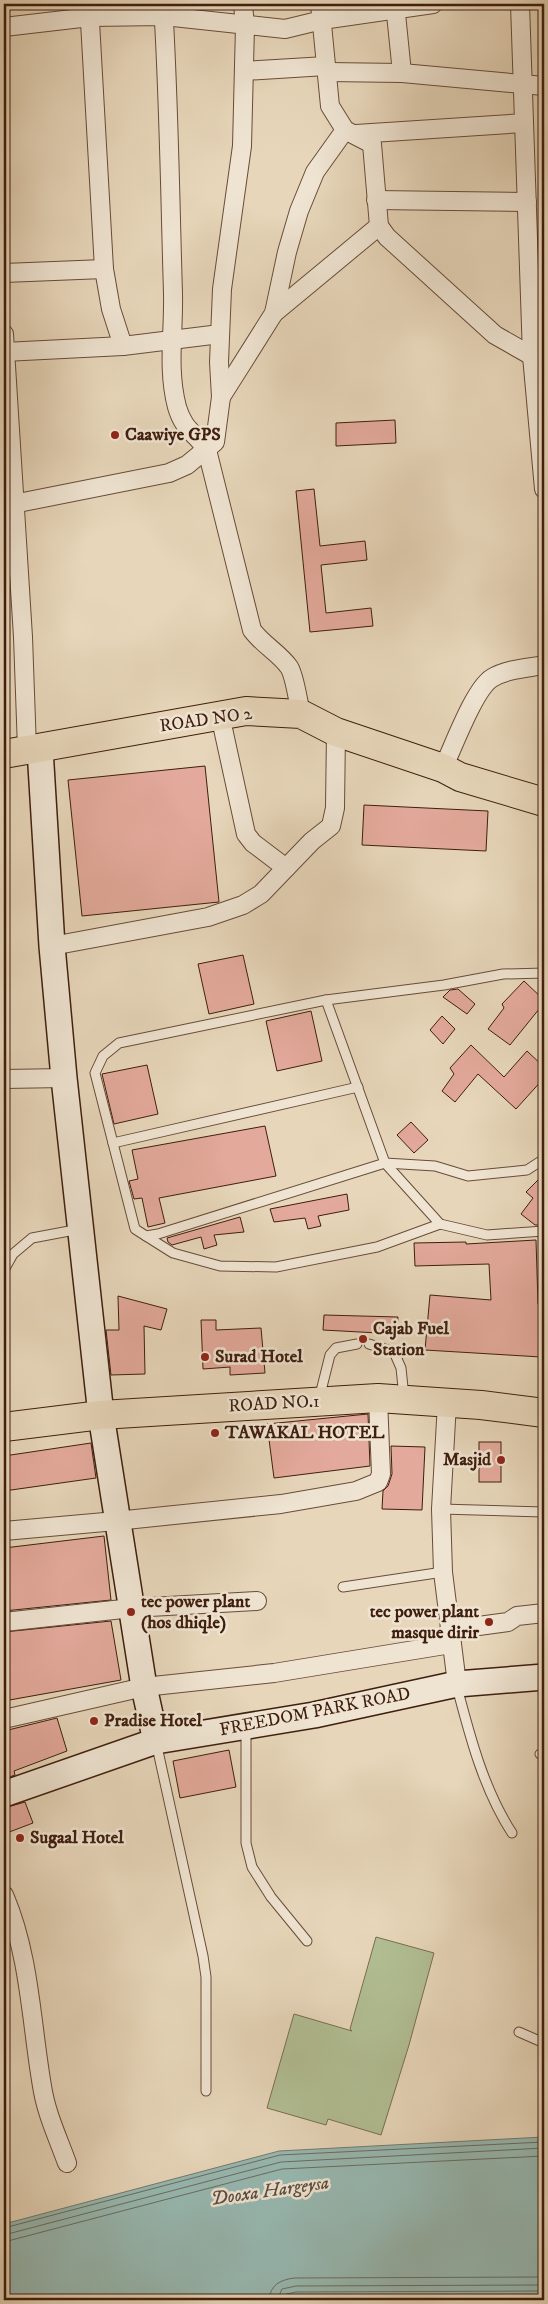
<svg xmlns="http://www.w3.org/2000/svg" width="548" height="2304" font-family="'IM FELL DW Pica',serif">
<rect width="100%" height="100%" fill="#e7d6ba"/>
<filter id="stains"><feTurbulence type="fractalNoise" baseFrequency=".004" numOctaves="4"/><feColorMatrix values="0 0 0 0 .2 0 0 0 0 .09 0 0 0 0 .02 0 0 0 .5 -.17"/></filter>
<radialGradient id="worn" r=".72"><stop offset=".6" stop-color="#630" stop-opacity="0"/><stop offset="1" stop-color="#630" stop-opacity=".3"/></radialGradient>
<polygon fill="#b1be93" stroke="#786e50" points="376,1937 434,1953 409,2045 381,2135 328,2119 326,2125 267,2108 294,2014 352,2031 350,2029"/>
<polygon fill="#97b9b2" stroke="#747b70" points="544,2137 544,2296 296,2297 266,2300 4,2300 4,2224 279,2151"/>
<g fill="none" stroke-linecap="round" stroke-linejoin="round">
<g stroke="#6b6c60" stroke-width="1">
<polyline points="4,2228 280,2155 544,2142"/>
<polyline points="4,2235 281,2162 544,2148"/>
<polyline points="4,2242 282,2169 544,2156"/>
<path d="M269,2300C270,2285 280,2280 294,2278L544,2277"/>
<polyline points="277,2300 282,2289 296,2286 544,2285"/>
<polyline points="283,2300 286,2294 296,2292 544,2291"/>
</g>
</g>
<g fill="#e3a99b" stroke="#3f1e0e">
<polygon points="395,420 396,443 336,446 336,423"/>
<polygon points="314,489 320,546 365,541 367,560 321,565 326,613 371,608 373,626 310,632 296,491"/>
<polygon points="205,766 219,902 82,916 68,780"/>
<polygon points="364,805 488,811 486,851 362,845"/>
<polygon points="243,955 254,1004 209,1014 198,964"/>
<polygon points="524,981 544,1000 544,1003 510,1045 488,1029 504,1008 502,1004"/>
<polygon points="458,989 475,1004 467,1014 443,997 450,990"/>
<polygon points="311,1011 322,1061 277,1071 266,1021"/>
<polygon points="442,1016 455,1029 443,1044 430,1030"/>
<polygon points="471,1045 504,1077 527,1051 544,1067 544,1078 516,1109 478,1074 455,1102 442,1091 454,1074 450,1068"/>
<polygon points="147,1065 158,1114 114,1124 102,1074"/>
<polygon points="411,1122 428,1140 414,1153 397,1135"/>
<polygon points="265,1126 276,1176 159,1198 165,1223 148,1227 142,1198 134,1199 129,1181 138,1179 132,1150"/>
<polygon points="544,1174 544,1218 539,1225 535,1225 521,1214 533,1198 526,1192"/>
<polygon points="347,1194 349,1210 318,1216 321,1226 308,1229 305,1218 274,1222 270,1209"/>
<polygon points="240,1217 244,1232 214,1235 217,1245 204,1249 201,1237 172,1245 168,1242 167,1238"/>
<polygon points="536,1240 538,1304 544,1304 541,1357 425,1350 430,1295 491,1300 489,1264 415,1266 414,1243 466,1242 466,1244"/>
<polygon points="118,1296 167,1309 161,1330 144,1326 145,1374 111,1375 106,1330 119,1330"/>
<polygon points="324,1315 398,1317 397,1334 323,1330"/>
<polygon points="201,1320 216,1320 216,1330 261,1328 265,1373 230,1375 230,1367 203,1369"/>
<polygon points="368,1414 370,1466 274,1478 267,1424"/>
<rect x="479" y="1442" width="22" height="40"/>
<polygon points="91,1443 96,1478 4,1491 4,1456"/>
<polygon points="391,1446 425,1447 422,1510 382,1509 383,1491 388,1486 392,1474"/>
<polygon points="104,1536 111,1600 4,1611 4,1548"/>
<polygon points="111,1621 121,1680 4,1701 4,1632"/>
<polygon points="57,1718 67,1751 14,1771 15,1775 4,1779 4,1731"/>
<polygon points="229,1750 236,1787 180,1798 173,1761"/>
<polygon points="25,1802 33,1823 4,1834 4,1808"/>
</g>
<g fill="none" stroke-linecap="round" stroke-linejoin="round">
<g stroke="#694c39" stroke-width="11">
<g id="lane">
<polyline points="544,973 503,974 444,985 326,1000 119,1043 103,1056 95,1073 135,1229 146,1236 158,1234 385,1163 435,1166 468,1176 527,1170 544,1159"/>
<polyline points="326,1000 385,1163 440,1224 487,1235 544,1231"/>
<polyline points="113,1143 358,1087"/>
<polyline points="146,1236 173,1253 220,1266 276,1267 377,1247 440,1224"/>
<polyline points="4,1270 13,1254 32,1238 80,1229"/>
<polyline points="369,1344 394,1352 401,1368 404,1397"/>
<polyline points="319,1399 330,1355 336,1348 357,1344"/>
<polyline points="441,1509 544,1512"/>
<polyline points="343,1587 443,1572"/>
<path d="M457,1687C470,1737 484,1790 512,1833"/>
<polyline points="246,1729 246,1843 252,1867 271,1897 307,1941"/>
<polyline points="156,1742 203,1956 206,1977 206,2091"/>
<polyline points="540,1754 544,1753"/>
<polyline points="519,2032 544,2043"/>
</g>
</g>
<g stroke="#694c39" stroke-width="20">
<g id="street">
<polyline points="89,4 104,269 111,309 123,346"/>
<path d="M163,4C169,100 170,197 173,293C174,332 167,369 177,407C184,431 195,432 207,450L252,630C263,645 279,653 289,667C295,676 298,702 301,714"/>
<polyline points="320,4 330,106 345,130 372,144 379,226 387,237 495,335 532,356"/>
<polyline points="395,4 402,73"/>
<polyline points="520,4 532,356 544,489"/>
<polyline points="4,27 90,17 164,16 285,29 322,20 433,4"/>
<polyline points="244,71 326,66"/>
<polyline points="327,72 402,73 544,86"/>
<polyline points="356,134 524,123"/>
<polyline points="376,200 527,202"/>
<polyline points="4,273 104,269"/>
<polyline points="274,313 379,226"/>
<polyline points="4,334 23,637 27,749"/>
<polyline points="4,352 123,346 220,334"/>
<polyline points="221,397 274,313 287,252 299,211 315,172 345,130"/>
<polyline points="13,504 169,473 187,465 215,442 221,397 219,362 222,289 242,146 245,26 243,4"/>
<polyline points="220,715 246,834 253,843 286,868"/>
<path d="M443,768C453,748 474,689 492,678C507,669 527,668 544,665"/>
<polyline points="52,946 208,917 243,905 261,894 312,841 331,826 335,808 336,732"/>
<polyline points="4,1079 64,1078"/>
<polyline points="447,1403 441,1509 443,1572 457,1684"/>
<polyline points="4,1531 116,1521 281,1504 356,1491 378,1482 381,1474 378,1398"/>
<polyline points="4,1622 132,1608 257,1601"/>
<polyline points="449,1630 508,1622 517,1616 544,1613"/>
<polyline points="4,1719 144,1687 274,1673 451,1644"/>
<path d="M4,1895C30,1955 31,2022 42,2086C46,2113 58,2138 67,2163"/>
</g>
</g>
<g stroke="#3f1e0e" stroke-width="28">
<g id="secondary">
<polyline points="40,749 52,946 64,1078 101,1415 144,1687 156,1741"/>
<polyline points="4,1794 156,1741 314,1715 457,1684 544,1677"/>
</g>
</g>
<g stroke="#3f1e0e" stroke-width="30">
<polyline id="primary" points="4,754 246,711 301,714 336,732 443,768 460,777 544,802"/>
</g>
<g stroke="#3f1e0e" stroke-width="30">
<polyline id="highway" points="4,1427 101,1415 378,1398 481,1405 544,1413"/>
</g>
<use href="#lane" stroke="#efe4d2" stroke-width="9"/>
<use href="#street" stroke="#efe4d2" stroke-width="18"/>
<use href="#secondary" stroke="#efe4d2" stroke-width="25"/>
<use href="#primary" stroke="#e7d6ba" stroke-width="28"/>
<use href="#highway" stroke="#e7d6ba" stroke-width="28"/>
</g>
<g fill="#8f2418" stroke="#efe4d2" stroke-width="2">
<circle cx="115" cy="435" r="5"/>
<circle cx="363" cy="1339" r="5"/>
<circle cx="205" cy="1357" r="5"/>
<circle cx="215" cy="1433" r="5"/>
<circle cx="501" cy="1460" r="5"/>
<circle cx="131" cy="1612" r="5"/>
<circle cx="489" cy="1622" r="5"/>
<circle cx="94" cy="1721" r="5"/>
<circle cx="20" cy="1838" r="5"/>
</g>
<g text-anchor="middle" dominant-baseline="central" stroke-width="5" stroke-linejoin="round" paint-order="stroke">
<g font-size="18" font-weight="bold" fill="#3f1e0e" stroke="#efe4d2" text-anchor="start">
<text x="125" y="435">Caawiye GPS</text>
<text x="373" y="1329">Cajab Fuel<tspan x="373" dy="21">Station</tspan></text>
<text x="215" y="1357">Surad Hotel</text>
<text x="225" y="1433">TAWAKAL HOTEL</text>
<text x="491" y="1460" text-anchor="end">Masjid</text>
<text x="141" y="1602">tec power plant<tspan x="141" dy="21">(hos dhiqle)</tspan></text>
<text x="479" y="1612" text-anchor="end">tec power plant<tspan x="479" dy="21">masque dirir</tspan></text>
<text x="104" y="1721">Pradise Hotel</text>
<text x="30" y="1838">Sugaal Hotel</text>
</g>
<g font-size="18" fill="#3f1e0e" stroke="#efe4d2">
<text transform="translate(206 720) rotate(-8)">ROAD NO 2</text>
<text transform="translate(274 1404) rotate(-3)">ROAD NO.1</text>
<text transform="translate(315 1712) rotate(-11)">FREEDOM PARK ROAD</text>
</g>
<g font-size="19" font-style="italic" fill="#594c3f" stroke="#efe4d2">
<text transform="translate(270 2191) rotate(-8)">Dooxa Hargeysa</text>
</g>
</g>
<rect width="548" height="2304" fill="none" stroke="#e7d6ba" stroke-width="20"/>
<rect x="5" y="5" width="538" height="2294" fill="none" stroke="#3f1e0e" stroke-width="2.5"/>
<rect x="10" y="10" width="528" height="2284" fill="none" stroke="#3f1e0e"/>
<rect width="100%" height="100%" filter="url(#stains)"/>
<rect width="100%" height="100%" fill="url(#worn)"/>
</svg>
